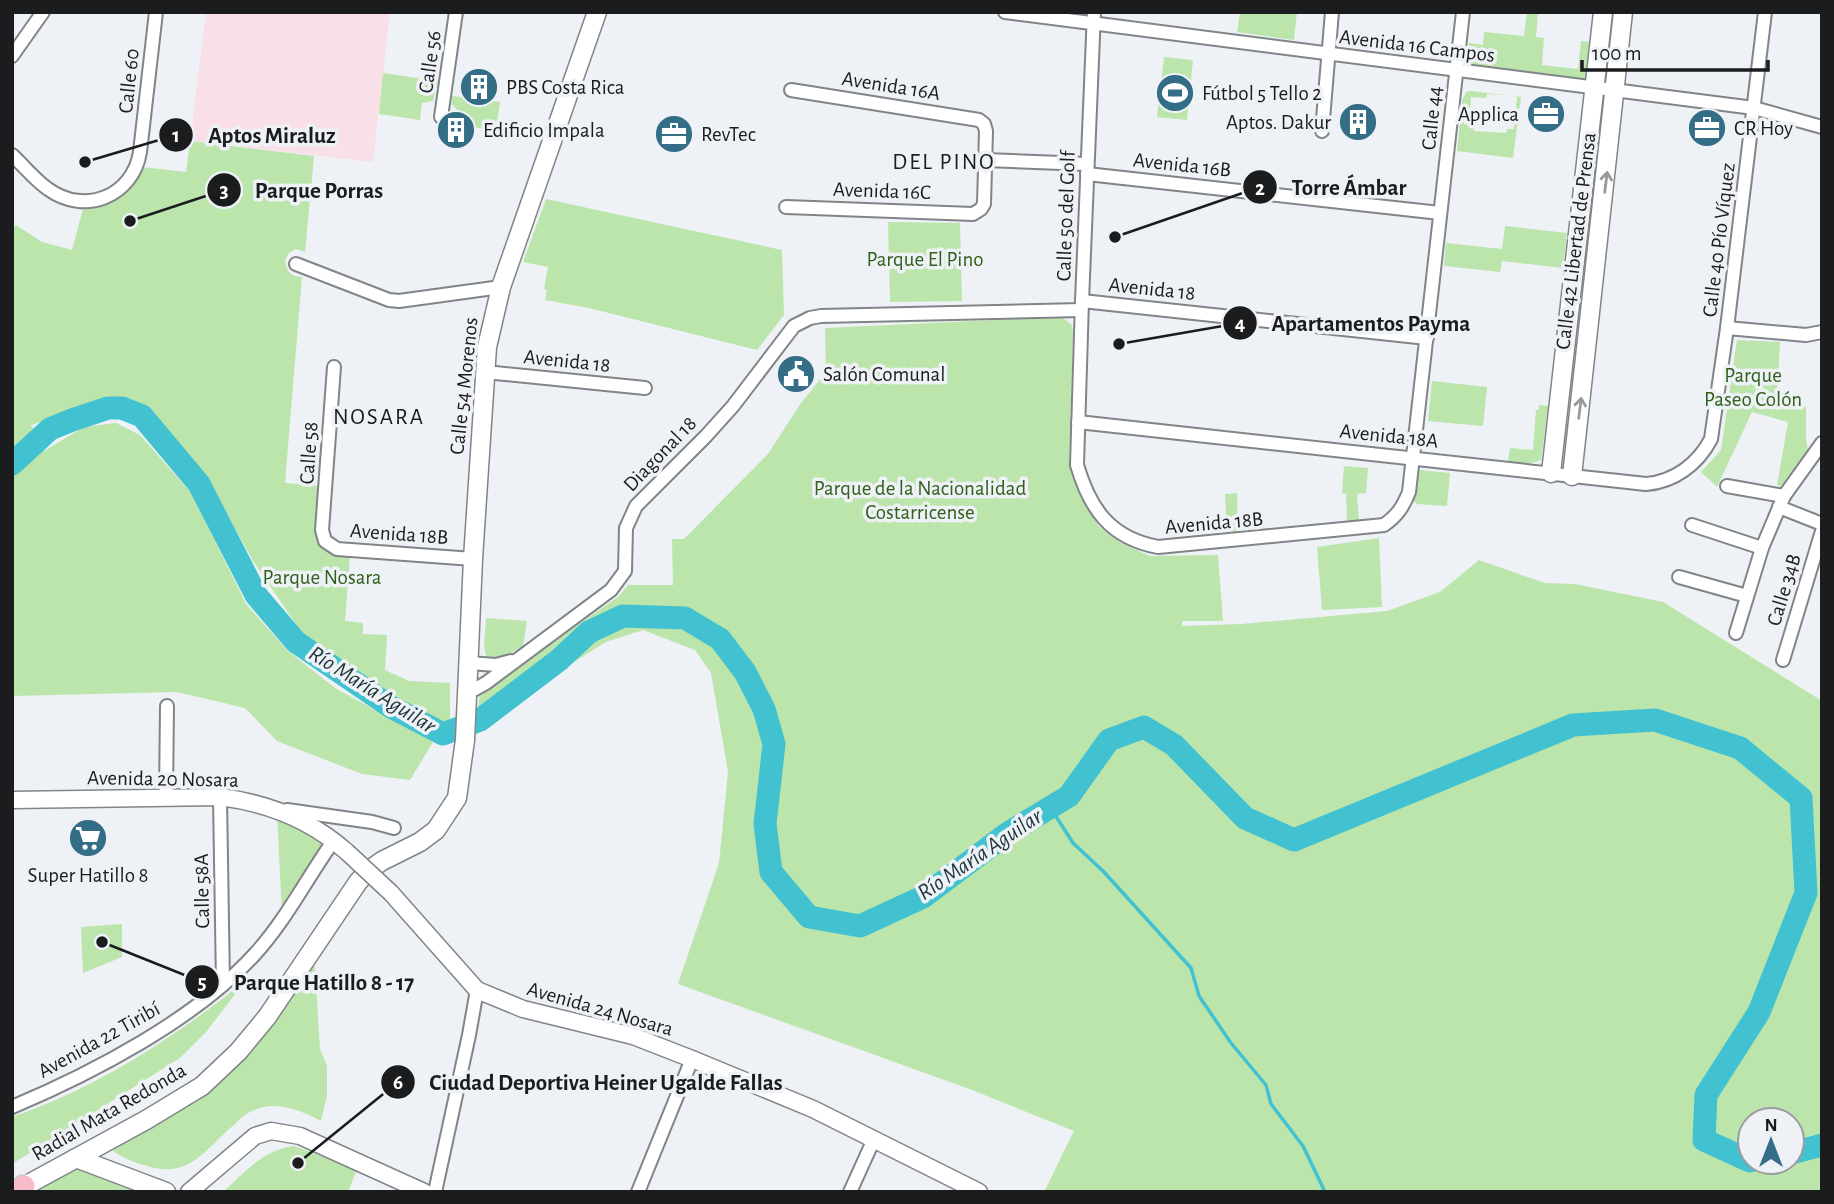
<svg xmlns="http://www.w3.org/2000/svg" width="1834" height="1204" font-family="'Alegreya Sans',sans-serif">
<rect width="100%" height="100%" fill="#eef1f5"/>
<polygon fill="#f9dfe7" points="206,12 390,12 373,162 190,141"/>
<g fill="#bce5ac" fill-rule="evenodd">
<polygon points="1240,12 1297,12 1294,40 1237,32"/>
<polygon points="1527,12 1538,13 1536,37 1544,38 1542,65 1578,69 1581,41 1593,42 1588,77 1581,80 1470,65 1467,59 1469,43 1483,45 1484,32 1524,36"/>
<polygon points="1164,57 1193,60 1187,120 1157,117"/>
<polygon points="383,73 438,81 433,101 422,103 420,120 379,114"/>
<path d="M1471,91L1521,97L1513,158L1457,151L1462,101L1466,92ZM1487,94L1517,96L1514,129H1507L1506,133L1474,131V125L1464,124V115H1470L1471,97L1486,98Z"/>
<polygon points="452,96 500,102 497,123 541,130 540,137 458,125 459,112 452,104"/>
<path d="M190,141L314,156L305,252L296,249L289,253L285,260C287,272 290,276 302,277L285,483L319,486L317,531L319,543L334,553L350,557L345,621L363,623V634L387,635L385,670L409,681L450,683V725H437L393,705L302,633L253,561L207,478L147,406L112,399L31,425L44,451L84,427L116,423L140,435L192,494L246,604L288,651L335,688L433,742L410,780L362,774L277,741L245,708L177,692L12,696V229L16,225L42,242L72,250L84,205C112,196 127,195 142,167L186,172Z"/>
<polygon points="546,199 782,250 784,315 757,350 589,308 545,300 547,290 544,289 548,267 523,262"/>
<polygon points="888,222 960,223 962,301 890,302"/>
<polygon points="1505,226 1567,233 1563,268 1502,261 1500,272 1444,266 1446,243 1502,249"/>
<path d="M1061,317L1071,324L1073,330L1069,466L1098,526L1121,543L1150,556L1218,555L1223,621H1182V626L1241,624L1387,611L1440,592L1479,560L1545,583L1575,584L1663,602L1822,701V1192H1044L1074,1131L972,1090L678,984L719,863L728,772L711,673L695,650L643,630L606,642L561,670L474,736L480,692L618,597L628,585H673L672,539H684L768,454L801,403L826,372L825,328ZM1750,1120H1792V1162H1750Z"/>
<polygon points="1737,340 1780,342 1777,401 1800,402 1806,407 1806,439 1808,450 1782,487 1777,485 1788,422 1752,412 1717,487 1701,472 1721,450"/>
<polygon points="1432,381 1487,387 1483,426 1428,421"/>
<polygon points="1539,405 1548,406 1541,460 1528,464 1508,462 1510,448 1533,450 1536,410 1539,410"/>
<polygon points="1344,466 1368,468 1366,493 1357,494 1359,520 1347,521 1346,494 1342,493"/>
<polygon points="1420,470 1450,473 1447,506 1417,504 1413,501 1416,474"/>
<polygon points="1237,493 1238,531 1227,532 1225,494"/>
<polygon points="1379,538 1382,607 1322,610 1317,547"/>
<polygon points="486,618 527,621 523,647 496,660 487,659 484,647"/>
<polygon points="277,813 327,840 282,915"/>
<polygon points="122,924 122,957 83,973 81,927"/>
<path d="M314,954L320,1049L327,1066V1096L321,1121C300,1110 274,1099 250,1112C242,1115 236,1124 229,1129C202,1154 187,1178 147,1166C135,1163 123,1158 113,1151L111,1143L210,1081Z"/>
<path d="M246,980L206,1032L180,1058L12,1164V1117C97,1088 177,1036 246,980Z"/>
<path d="M294,1146L357,1169L348,1192H223C244,1173 264,1149 294,1146Z"/>
<polygon points="82,1165 153,1192 33,1192 41,1184"/>
</g>
<g fill="none" stroke-linecap="round" stroke-linejoin="round">
<polyline stroke="#42c2d1" stroke-width="3.5" points="1050,807 1073,843 1103,871 1191,968 1199,996 1231,1043 1266,1085 1271,1104 1303,1146 1325,1192"/>
<g stroke="#42c2d1" stroke-width="23">
<polyline points="12,464 50,429 72,420 108,408 122,408 142,416 199,484 256,595 296,642 391,707 443,734 480,720 559,660 589,632 623,616 685,618 720,639 745,672 764,709 774,744 765,824 771,872 809,917 860,926 923,897 1008,833 1069,796 1109,740 1144,727 1174,745 1245,818 1294,840 1573,725 1655,720 1740,748 1801,798 1806,893 1759,1012 1706,1095 1704,1140 1750,1161"/>
<polyline points="1792,1153 1822,1145"/>
</g>
<g stroke="#818488" stroke-width="16">
<g id="minor">
<polyline points="1005,12 1754,108 1822,127"/>
<path d="M1094,12L1082,301L1077,465C1090,509 1110,538 1158,547L1384,525C1397,516 1403,507 1409,492L1463,12"/>
<polyline points="12,56 43,12"/>
<polyline points="441,117 456,12"/>
<polyline points="1322,131 1332,12"/>
<path d="M12,155C24,166 35,180 48,189C85,216 133,196 140,152L156,12"/>
<polyline points="985,160 1087,164"/>
<polyline points="1087,174 1440,213"/>
<polyline points="786,207 973,214 981,209 984,204 986,131 984,124 979,120 791,90"/>
<polyline points="296,264 389,300 399,301 501,287"/>
<polyline points="1082,301 1427,338"/>
<polyline points="1727,328 1806,335 1822,332"/>
<polyline points="334,367 322,530 325,541 337,549 473,559"/>
<polyline points="485,372 645,388"/>
<path d="M1078,422L1646,484C1674,482 1698,464 1711,439L1727,328L1765,12"/>
<polyline points="1727,486 1784,496"/>
<polyline points="1779,507 1822,524"/>
<polyline points="1692,525 1762,548"/>
<polyline points="1679,577 1747,596"/>
<polyline points="1736,633 1762,548 1784,496 1822,443"/>
<polyline points="1783,660 1822,531"/>
<polyline points="469,663 496,665 511,661"/>
<polyline points="468,693 486,683 611,590 625,571 626,528 636,506 706,436 733,406 794,326 810,318 821,316 1081,310"/>
<polyline points="220,797 223,984"/>
<polyline points="166,798 167,706"/>
<polyline points="287,810 372,822 394,828"/>
<path d="M12,1107C93,1073 196,1019 255,954C286,920 307,878 334,840"/>
<polyline points="435,1192 469,1035 477,990"/>
<polyline points="638,1192 692,1059"/>
<polyline points="850,1192 874,1139"/>
</g>
</g>
<g stroke="#818488" stroke-width="19">
<g id="tertiary">
<path d="M12,800L220,797C268,803 311,820 347,852"/>
<polyline points="391,893 477,990 523,1009 633,1036 692,1059 813,1109 979,1192"/>
<polyline points="189,1192 255,1136 271,1131 300,1136 424,1192"/>
</g>
</g>
<g stroke="#818488" stroke-width="21">
<g id="secondary">
<polyline points="1551,473 1603,12"/>
<polyline points="1572,476 1623,12"/>
<polyline points="76,1158 166,1192"/>
<polyline points="14,1192 146,1120 202,1086 238,1052 267,1017 358,882 368,871 382,861 420,842 436,830 457,798 465,740 473,559 487,347 501,287 597,12"/>
</g>
</g>
<g stroke="#cdcdce" stroke-width="24">
<polyline id="trunk" points="21,1192 24,1186"/>
</g>
<use href="#minor" stroke="#fff" stroke-width="12"/>
<use href="#tertiary" stroke="#fff" stroke-width="16"/>
<use href="#secondary" stroke="#fff" stroke-width="18"/>
<use href="#trunk" stroke="#f6bcca" stroke-width="21"/>
<g stroke="#818488" stroke-width="19" stroke-linecap="butt">
<polyline id="tertiary-bridge" points="347,852 391,893"/>
</g>
<use href="#tertiary-bridge" stroke="#fff" stroke-width="16"/>
</g>
<defs><path id="oneway-shaft" d="M-6 0H5M1.5-3L5.5 0L1.5 3" fill="none" stroke-width="1.6" stroke-linecap="round" stroke-linejoin="round" transform="scale(1.75)"/></defs>
<g stroke="#98999a">
<use href="#oneway-shaft" transform="translate(1606 182) rotate(-83)"/>
<use href="#oneway-shaft" transform="translate(1580 408) rotate(-83)"/>
</g>
<defs>
<g id="building-disc" transform="scale(2.0125)"><circle r="9.5" fill="#336d86" stroke="#eef1f5"/><path d="M-4-6H4V6H1V3H-1V6H-4ZM-2.5-4.3h1.7v1.8h-1.7ZM.8-4.3h1.7v1.8H.8ZM-2.5-1h1.7V.8h-1.7ZM.8-1h1.7V.8H.8Z" fill="#fff"/></g>
<g id="stadium-disc" transform="scale(2.0125)"><circle r="9.5" fill="#336d86" stroke="#eef1f5"/><path d="M0-5a6.5 5 0 1 0 0 10a6.5 5 0 1 0 0-10ZM-3.5-1.8h7v3.6h-7Z" fill="#fff"/></g>
<g id="office-disc" transform="scale(2.0125)"><circle r="9.5" fill="#336d86" stroke="#eef1f5"/><path d="M-6-3h4V-5.5h4V-3h4V5H-6ZM-1-4.5V-3h2v-1.5ZM-6 0V1H6V0Z" fill="#fff"/></g>
<g id="civic-disc" transform="scale(2.0125)"><circle r="9.5" fill="#336d86" stroke="#eef1f5"/><path d="M-.6-6.5H3V-4.5H.6V-3L4-1V1h2V6H-6V1h2V-1L-.6-3ZM-1.2 2.5V6h2.4V2.5Z" fill="#fff"/></g>
<g id="supermarket-disc" transform="scale(2.0125)"><circle r="9.5" fill="#336d86" stroke="#eef1f5"/><path d="M-6-5.5h2.5l.6 2H6L4.5 2H-2.5L-4.4-4H-6ZM-1.5 3.2a1.3 1.3 0 1 0 .1 0ZM3 3.2a1.3 1.3 0 1 0 .1 0Z" fill="#fff"/></g>
</defs>
<g fill-rule="evenodd">
<use href="#building-disc" x="479" y="87"/>
<use href="#stadium-disc" x="1175" y="93"/>
<use href="#office-disc" x="1546" y="114"/>
<use href="#building-disc" x="1358" y="122"/>
<use href="#office-disc" x="1707" y="128"/>
<use href="#building-disc" x="456" y="130"/>
<use href="#office-disc" x="674" y="134"/>
<use href="#civic-disc" x="796" y="374"/>
<use href="#supermarket-disc" x="88" y="838"/>
</g>
<g text-anchor="middle" dominant-baseline="central" stroke-width="7" stroke-linejoin="round" paint-order="stroke">
<g font-size="21" fill="#1b1c1e" stroke="#eef1f5">
<text transform="translate(1417 46) rotate(7)">Avenida 16 Campos</text>
<text transform="translate(430 62) rotate(-82)">Calle 56</text>
<text transform="translate(129 81) rotate(-84)">Calle 60</text>
<text transform="translate(891 86) rotate(9)">Avenida 16A</text>
<text transform="translate(1432 118) rotate(-84)">Calle 44</text>
<text transform="translate(1182 165) rotate(6)">Avenida 16B</text>
<text transform="translate(882 191) rotate(2)">Avenida 16C</text>
<text transform="translate(1066 216) rotate(-88)">Calle 50 del Golf</text>
<text transform="translate(1719 240) rotate(-83)">Calle 40 Pío Víquez</text>
<text transform="translate(1576 241) rotate(-83)">Calle 42 Libertad de Prensa</text>
<text transform="translate(1152 289) rotate(6)">Avenida 18</text>
<text transform="translate(567 361) rotate(6)">Avenida 18</text>
<text transform="translate(464 386) rotate(-84)">Calle 54 Morenos</text>
<text transform="translate(1389 436) rotate(6)">Avenida 18A</text>
<text transform="translate(309 453) rotate(-86)">Calle 58</text>
<text transform="translate(660 454) rotate(-46)">Diagonal 18</text>
<text transform="translate(1214 523) rotate(-5)">Avenida 18B</text>
<text transform="translate(399 534) rotate(4)">Avenida 18B</text>
<text transform="translate(1784 590) rotate(-73)">Calle 34B</text>
<text transform="translate(163 779) rotate(1)">Avenida 20 Nosara</text>
<text transform="translate(202 891) rotate(-91)">Calle 58A</text>
<text transform="translate(600 1009) rotate(16)">Avenida 24 Nosara</text>
<text transform="translate(99 1040) rotate(-29)">Avenida 22 Tiribí</text>
<text transform="translate(109 1112) rotate(-30)">Radial Mata Redonda</text>
</g>
<g font-size="21" fill="#1b1c1e" stroke="#eef1f5" text-anchor="start">
<text x="506" y="87">PBS Costa Rica</text>
<text x="1202" y="93">Fútbol 5 Tello 2</text>
<text x="1519" y="114" text-anchor="end">Applica</text>
<text x="1331" y="122" text-anchor="end">Aptos. Dakur</text>
<text x="1734" y="128">CR Hoy</text>
<text x="483" y="130">Edificio Impala</text>
<text x="701" y="134">RevTec</text>
<text x="823" y="374">Salón Comunal</text>
<text x="88" y="875" text-anchor="middle">Super Hatillo 8</text>
</g>
<g font-size="21" fill="#31601a" stroke="#eef1f5">
<text x="925" y="259">Parque El Pino</text>
<text x="1753" y="375">Parque<tspan x="1753" dy="24">Paseo Colón</tspan></text>
<text x="920" y="488">Parque de la Nacionalidad<tspan x="920" dy="24">Costarricense</tspan></text>
<text x="322" y="577">Parque Nosara</text>
</g>
<g font-size="23" letter-spacing="2" fill="#1b1c1e" stroke="#eef1f5">
<text x="944" y="162">DEL PINO</text>
<text x="379" y="417">NOSARA</text>
</g>
<g font-size="23" font-style="italic" fill="#203639" stroke="#eef1f5">
<text transform="translate(372 690) rotate(32)">Río María Aguilar</text>
<text transform="translate(980 855) rotate(-34)">Río María Aguilar</text>
</g>
</g>
<path fill="none" stroke="#1b1c1e" stroke-width="2.5" d="M85 162L176 135M1115 237L1260 187M130 221L224 190M1119 344L1240 323M102 942L202 982M298 1163L398 1082"/>
<g fill="#1b1c1e" stroke="#eef1f5" stroke-width="2.5">
<circle cx="85" cy="162" r="7"/>
<circle cx="1115" cy="237" r="7"/>
<circle cx="130" cy="221" r="7"/>
<circle cx="1119" cy="344" r="7"/>
<circle cx="102" cy="942" r="7"/>
<circle cx="298" cy="1163" r="7"/>
<circle cx="176" cy="135" r="18"/>
<circle cx="1260" cy="187" r="18"/>
<circle cx="224" cy="190" r="18"/>
<circle cx="1240" cy="323" r="18"/>
<circle cx="202" cy="982" r="18"/>
<circle cx="398" cy="1082" r="18"/>
</g>
<g font-size="21" text-anchor="middle" font-weight="bold" fill="#fff">
<text x="176" y="142">1</text>
<text x="1260" y="195">2</text>
<text x="224" y="197">3</text>
<text x="1240" y="330">4</text>
<text x="202" y="989">5</text>
<text x="398" y="1089">6</text>
</g>
<g font-size="23" text-anchor="middle" font-weight="bold" fill="#1b1c1e" stroke="#eef1f5" stroke-width="7" stroke-linejoin="round" paint-order="stroke">
<text x="272" y="143">Aptos Miraluz</text>
<text x="1349" y="195">Torre Ámbar</text>
<text x="319" y="198">Parque Porras</text>
<text x="1371" y="331">Apartamentos Payma</text>
<text x="324" y="990">Parque Hatillo 8 - 17</text>
<text x="606" y="1090">Ciudad Deportiva Heiner Ugalde Fallas</text>
</g>
<rect width="1834" height="1204" fill="none" stroke="#1b1c1e" stroke-width="28"/>
<g transform="translate(1771 1141)"><circle r="33" fill="#eef1f5" stroke="#9a9c9f" stroke-width="2"/>
<path d="M0-5L12 26L0 18L-12 26Z" fill="#336d86"/>
<text y="-10" font-size="19" font-weight="bold" text-anchor="middle" fill="#1b1c1e">N</text>
</g>
<path d="M1582 60v10h186v-10" fill="none" stroke="#1b1c1e" stroke-width="3.5"/>
<text x="1592" y="60" font-size="21" fill="#1b1c1e" stroke="#eef1f5" stroke-width="5" paint-order="stroke">100 m</text>
</svg>
